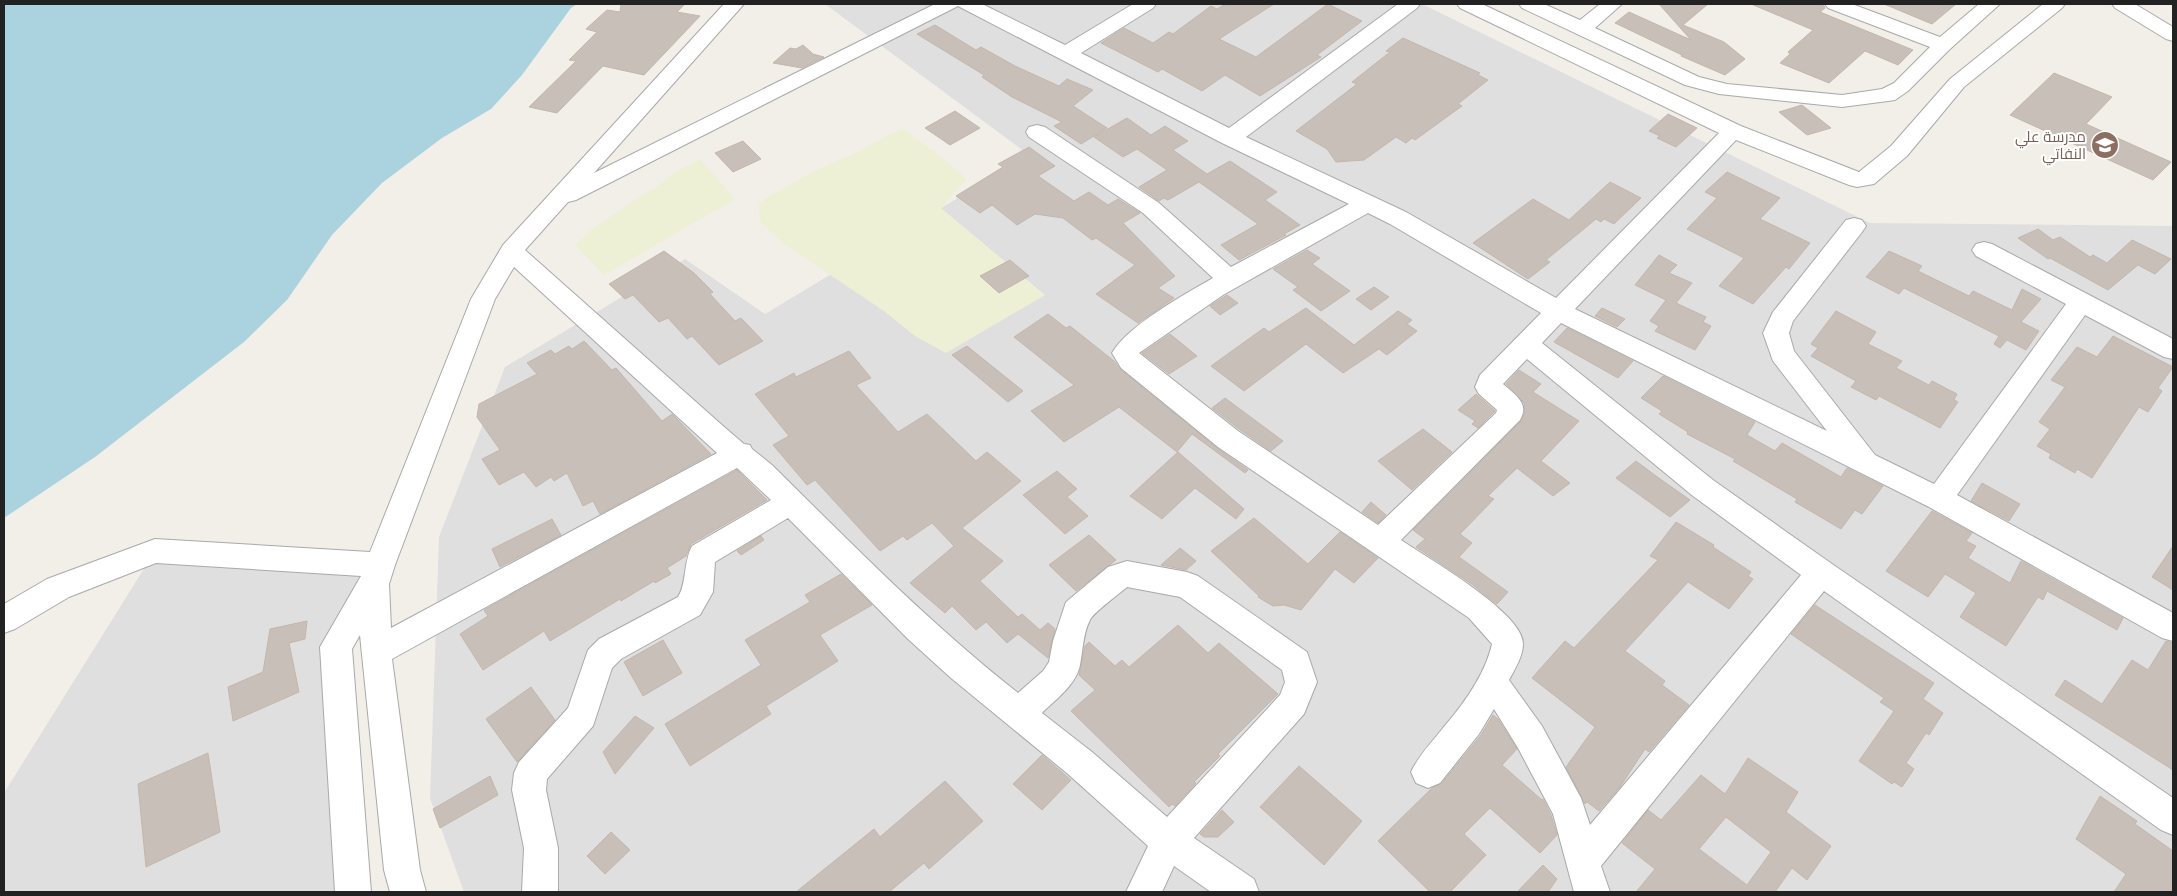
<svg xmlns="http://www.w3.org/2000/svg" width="2177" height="896" font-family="'Golos Text',Cairo,sans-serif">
<rect width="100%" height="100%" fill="#f2efe9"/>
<g fill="#e0dfdf">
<polygon points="825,4 1422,4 1870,223 2173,226 2173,892 464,892 430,798 439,537 505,367 685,259 765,314 1029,155"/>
<polygon points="155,551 380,565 336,647 353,892 4,892 4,793"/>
</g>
<g fill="#eef0d5">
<polygon points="904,129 944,159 967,179 941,208 1045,295 946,353 915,336 884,311 784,244 761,223 759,215 759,203 768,197 814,171 862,150 889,134"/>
<polygon points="700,159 735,199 604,275 575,245 591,230 639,197 655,188 675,172"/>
</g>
<polygon fill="#aad3df" points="4,4 577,4 571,8 522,75 491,109 442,138 382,183 332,235 287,300 244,342 95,457 4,518"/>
<g fill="#c7bfb8" stroke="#c4b6ab" fill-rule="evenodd">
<polygon points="621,4 685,4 677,12 700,16 644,75 603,66 557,113 529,107 576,61 569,60 597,32 586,29 607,10 620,12"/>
<polygon points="1226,4 1274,4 1219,39 1256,57 1328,4 1362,21 1317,55 1321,57 1260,96 1225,75 1202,91 1162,69 1158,72 1101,43 1124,28 1153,43 1169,32 1173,34 1211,6 1217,9"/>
<polygon points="1659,4 1708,4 1683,25 1724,42 1745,59 1725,75 1681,56 1682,55 1615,23 1629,12 1691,40"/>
<polygon points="1751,4 1823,4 1825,8 1820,12 1913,50 1898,65 1865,51 1829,83 1780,63 1790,54 1788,52 1813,30"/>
<polygon points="1884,4 1956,4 1932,24"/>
<polygon points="935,25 976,50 981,47 1015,66 1059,86 1067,79 1093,90 1073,106 1107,128 1081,144 1054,126 1062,122 1012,97 982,77 984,75 917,34"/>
<polygon points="1403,38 1480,73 1478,75 1488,80 1458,104 1462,106 1415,140 1412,138 1406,143 1396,137 1364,160 1336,162 1327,149 1296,131 1357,84 1352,82 1390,52 1386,51"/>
<polygon points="803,45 813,54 824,57 802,68 773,63 790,48 796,49"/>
<polygon points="2054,73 2112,97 2086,124 2171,162 2153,180 2010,115"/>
<polygon points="1802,105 1831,128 1807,135 1779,112"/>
<polygon points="955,111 980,128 950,145 925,128"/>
<polygon points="1668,114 1697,128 1676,147 1657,138 1660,136 1649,131"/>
<polygon points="1127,118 1151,135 1165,126 1188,141 1173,150 1207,174 1230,161 1277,192 1265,200 1300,225 1284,234 1286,235 1239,260 1221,245 1258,224 1199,182 1168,200 1164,198 1159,201 1139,187 1167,170 1137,149 1123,157 1094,137"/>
<polygon points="743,141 761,159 733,172 715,153"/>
<polygon points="1029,147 1055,166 1038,176 1074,201 1089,192 1108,205 1118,199 1140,213 1123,223 1175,276 1158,288 1174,298 1138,323 1096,294 1135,265 1096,238 1092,240 1063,218 1035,214 1017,225 992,205 980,213 956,196 1003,167 998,164"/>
<polygon points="1727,172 1780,198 1760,219 1810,243 1789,269 1786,267 1753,304 1719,286 1744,258 1687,229 1717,198 1705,192"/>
<polygon points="1610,182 1641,198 1614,224 1604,219 1601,222 1596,219 1546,260 1550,262 1528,279 1473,243 1533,199 1569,220"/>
<polygon points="2038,229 2053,240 2060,237 2090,257 2093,255 2107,263 2132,240 2171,259 2155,274 2138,265 2108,290 2050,258 2048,259 2018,238"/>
<polygon points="1307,250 1320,258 1312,264 1350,291 1321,311 1293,290 1298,287 1273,269"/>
<polygon points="664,251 694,273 713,292 710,294 735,321 741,318 763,341 719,365 692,336 687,339 668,318 659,322 633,295 625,299 609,284"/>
<polygon points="1889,251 1922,266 1918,271 1969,296 1973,291 2012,310 2022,289 2041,299 2021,322 2039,331 2026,350 2007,340 2000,348 1994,344 1999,336 1904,288 1899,294 1866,277"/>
<polygon points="1659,255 1677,265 1669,273 1692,283 1676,303 1706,317 1703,322 1711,326 1695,350 1655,331 1659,326 1650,321 1666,300 1635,285"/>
<polygon points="1010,260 1029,276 999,293 980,276"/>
<polygon points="1374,287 1389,297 1371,310 1356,299"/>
<polygon points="1227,295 1238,303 1220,315 1210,306"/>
<polygon points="1306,308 1354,345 1398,311 1412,320 1407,324 1417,331 1387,355 1379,349 1343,373 1306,344 1244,391 1211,366 1264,328 1269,332"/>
<polygon points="1602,308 1625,319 1617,327 1595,316"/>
<polygon points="1836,311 1876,332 1868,344 1902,361 1896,368 1929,385 1932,381 1957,394 1954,400 1958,402 1940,428 1879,396 1876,400 1851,387 1856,381 1811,356 1818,348 1811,344"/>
<polygon points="1048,314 1066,328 1070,326 1114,361 1120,369 1217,448 1248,470 1245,473 1192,434 1177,452 1119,407 1064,442 1031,411 1074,385 1014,337"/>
<polygon points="1567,328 1633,361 1618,378 1554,342"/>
<polygon points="1170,334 1197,356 1169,374 1142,353"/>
<polygon points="2113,336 2173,367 2158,388 2162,391 2148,412 2139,407 2092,478 2077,469 2075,473 2049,458 2051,454 2037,446 2050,429 2039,422 2065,387 2051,380 2077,347 2097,357"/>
<polygon points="584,341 612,370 616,368 662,421 672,414 711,454 600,514 593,501 583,506 567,473 554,481 551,477 536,487 524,472 499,485 482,459 500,450 477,417 479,404 537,374 527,363 551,350 555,354 569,346 572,349"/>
<polygon points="967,346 1023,391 1008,402 952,355"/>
<polygon points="849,351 871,378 856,385 898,432 927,414 976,461 987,452 1021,481 962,528 1003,561 980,581 1018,617 1022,614 1040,630 1048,623 1055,629 1048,658 1018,634 1007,643 986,622 976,630 952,606 945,613 910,583 954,546 932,523 907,540 903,536 880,551 815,480 807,485 773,445 789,436 755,394 794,373 796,377"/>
<polygon points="1519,370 1541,384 1533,392 1579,421 1541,461 1570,483 1553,496 1517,468 1488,496 1494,499 1460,534 1472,543 1459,557 1508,592 1497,604 1473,585 1416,547 1425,539 1413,530 1521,421 1524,414 1524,403 1506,384"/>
<polygon points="1663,376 1755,422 1747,435 1775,451 1782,443 1841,477 1847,468 1883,486 1862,514 1855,510 1841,529 1795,502 1797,499 1733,461 1735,459 1687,434 1688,432 1659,414 1662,411 1641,398"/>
<polygon points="1476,394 1495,411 1478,428 1472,424 1475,421 1458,410"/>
<polygon points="1225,398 1283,441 1271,451 1239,429 1212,408"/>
<polygon points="1423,429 1452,452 1412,490 1378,461"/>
<polygon points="1178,452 1244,509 1236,519 1195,488 1162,519 1130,496"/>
<polygon points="1636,461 1656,476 1690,500 1670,517 1616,478"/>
<polygon points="737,470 767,500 691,544 686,556 667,568 671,574 655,583 654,581 621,601 620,599 550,641 544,631 483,670 460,634 488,616 484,610"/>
<polygon points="1057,471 1077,489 1067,497 1088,516 1065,534 1023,495"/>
<polygon points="1982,483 2020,504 2009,521 1971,501"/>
<polygon points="1371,502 1386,515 1378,523 1362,512"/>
<polygon points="1932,511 1972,533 1966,541 1976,546 1968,558 2010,583 2021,561 2123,618 2117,630 2047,591 2043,600 2038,597 2006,646 1960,617 1976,593 1945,574 1928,597 1886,571"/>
<polygon points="1254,518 1308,564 1340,532 1378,558 1354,583 1335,569 1301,610 1284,605 1273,606 1258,597 1259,596 1211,551"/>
<polygon points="552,519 561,535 500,567 492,549"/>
<polygon points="1676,522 1714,545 1713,547 1751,572 1748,576 1753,579 1729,609 1688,582 1625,651 1665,681 1662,685 1689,705 1649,752 1645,749 1620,787 1599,811 1587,802 1585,804 1566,767 1595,727 1532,678 1565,641 1574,648 1658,560 1650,556"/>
<polygon points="1089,535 1116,560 1076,591 1049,565"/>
<polygon points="761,536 764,540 741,555 737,551"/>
<polygon points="2173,546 2173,590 2152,577"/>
<polygon points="1180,548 1196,561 1186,570 1161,565"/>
<polygon points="841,574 872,605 820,635 838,661 766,706 771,714 690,766 665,724 761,665 745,640 810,602 805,595"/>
<polygon points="1815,605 1934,683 1923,699 1943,713 1929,735 1926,733 1906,763 1914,769 1902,787 1894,782 1892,784 1859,761 1894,711 1880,702 1884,698 1791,634"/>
<polygon points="307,621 305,639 289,643 299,692 233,721 228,687 263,672 270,629"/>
<polygon points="1178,625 1208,653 1219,643 1278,694 1218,754 1220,756 1194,782 1196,783 1175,806 1172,804 1169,807 1071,711 1095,690 1079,675 1085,646 1089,642 1115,666 1122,660 1129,667"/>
<polygon points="663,640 682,673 643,696 624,662"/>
<polygon points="2166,641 2173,643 2173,770 2055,695 2065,680 2102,704 2132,660 2148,670"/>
<polygon points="531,687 555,720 517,762 486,719"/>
<polygon points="1493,715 1498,719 1517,749 1502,765 1542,800 1543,799 1551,815 1557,835 1540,853 1490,808 1464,834 1486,855 1450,892 1430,892 1378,841 1432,788 1441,784 1481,735"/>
<polygon points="635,716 654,728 615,774 603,752"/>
<polygon points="208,753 220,832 146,867 138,784"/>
<polygon points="1042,755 1071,780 1042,810 1013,784"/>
<path d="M1748,758L1798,792L1786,812L1831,846L1807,880L1792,868L1775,892H1636L1655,869L1622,843L1648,810L1661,820L1701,775L1725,794ZM1726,817L1771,852L1747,885L1699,849Z"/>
<polygon points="1299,766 1362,821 1324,865 1260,807"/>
<polygon points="490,776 498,795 440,828 433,809"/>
<polygon points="945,781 983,821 929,869 924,863 889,892 796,892 874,829 880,837"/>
<polygon points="2100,796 2137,821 2135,824 2173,851 2173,892 2114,892 2126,874 2076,839"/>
<polygon points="1222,810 1234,822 1218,837 1204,837 1200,834"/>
<polygon points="611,832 630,850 605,874 587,856"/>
<polygon points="1543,865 1557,879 1548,892 1517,892"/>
</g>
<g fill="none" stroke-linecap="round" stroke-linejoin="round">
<g stroke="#a9a9a9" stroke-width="2">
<g id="minor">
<path d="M724,4H744L594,173L935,4H982L1065,45L1133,4H1156L1153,8L1081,53L1229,128L1398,4H1420L1417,8L1246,137L1406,212L1556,298L1719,133L1460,8L1457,4H1482L1741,126L1859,172L1891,146L1950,79L2043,4H2065L2062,8L1964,87L1907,156L1874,184L1857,187L1849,185L1736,140L1575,309L1827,431L1773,361L1763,333L1773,312L1846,220L1854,218L1862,220L1866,226L1862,232L1793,321L1789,333L1794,351L1875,455L1934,484L2066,304L1976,256L1972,250L1976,244L1984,242L1992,244L2173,339V359L2164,357L2085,315L1957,495L2173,613V641L2162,638L1929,507L1561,323L1542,343L1713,480L1832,564L2173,798V835L2161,830L1824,591L1601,866L1610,892H1574L1553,814L1518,748L1494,709L1479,734L1440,783L1428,788L1416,783L1411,772C1419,755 1432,742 1443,728C1463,705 1485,675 1492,644L1469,618L1218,447L1121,368L1112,353C1127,326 1185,294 1213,278L1143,213L1029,137L1026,132L1029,127L1037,125L1045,127L1159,203L1231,267L1349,204L1222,143L958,6L576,200L568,202L525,250L723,426L744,444L750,445L752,449L772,465C851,543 930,624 1018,693L1043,671L1049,662L1053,641L1066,602L1108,567L1127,561L1187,572L1198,576L1307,652L1317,682L1304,714L1194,838L1254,879L1259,892H1211L1174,866L1162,892H1126L1148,846L1068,774L951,678L908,639L788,518L715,562L713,592L700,615L621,659L612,668L593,726L547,779L546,790L558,848V892H522L524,848L512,790L514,773L519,762L568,708L588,650L599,639L678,597C687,583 683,563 692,546L771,500L737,468L392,659L420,870L426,892H390L384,870L360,635L352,649L371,892H335L320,647L361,576L156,563L69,597L15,629L4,633V604L47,579L155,539L370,552L471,299L503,245ZM1368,213L1390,224L1541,313L1480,375L1475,387L1479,394L1497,410L1496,413L1378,525L1238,431L1139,353L1223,295ZM514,267L717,453L391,628L389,584L395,565L495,299ZM1527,359L1693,496L1801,575L1590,825L1581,798L1542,726L1509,680C1515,669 1523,656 1523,644C1524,613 1426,557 1401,540L1520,420C1530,403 1515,395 1503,384ZM1127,587L1180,597L1282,670L1285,682L1280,695L1167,817L1092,752L1042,713C1056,699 1076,685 1080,665C1083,650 1083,633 1090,620C1094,612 1119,594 1127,587Z"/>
<polygon points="1519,4 1544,4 1580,20 1600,4 1622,4 1595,28 1699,77 1727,84 1842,95 1882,89 1894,83 1930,47 1828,8 1825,4 1852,4 1940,37 1979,4 2000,4 1950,49 1908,91 1895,100 1888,101 1842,107 1719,94 1685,85 1522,8"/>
<polygon points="2112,4 2135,4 2173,27 2173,41 2166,39 2115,8"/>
</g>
</g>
<use href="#minor" fill="#fff" fill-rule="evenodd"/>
</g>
<defs>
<g id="school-disc" transform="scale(1.4375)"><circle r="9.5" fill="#8d6e63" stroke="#fff"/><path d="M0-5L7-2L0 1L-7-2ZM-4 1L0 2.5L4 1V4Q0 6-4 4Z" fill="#fff"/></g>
</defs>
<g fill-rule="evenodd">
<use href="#school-disc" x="2105" y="145"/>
</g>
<g text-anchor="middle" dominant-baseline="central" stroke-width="4" stroke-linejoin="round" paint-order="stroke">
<g font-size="15" fill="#785e54" stroke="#fff" text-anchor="end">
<text x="2086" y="136">مدرسة علي<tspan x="2086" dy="17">النفاتي</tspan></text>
</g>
</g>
<rect width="2177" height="896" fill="none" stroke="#222222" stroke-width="10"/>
</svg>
